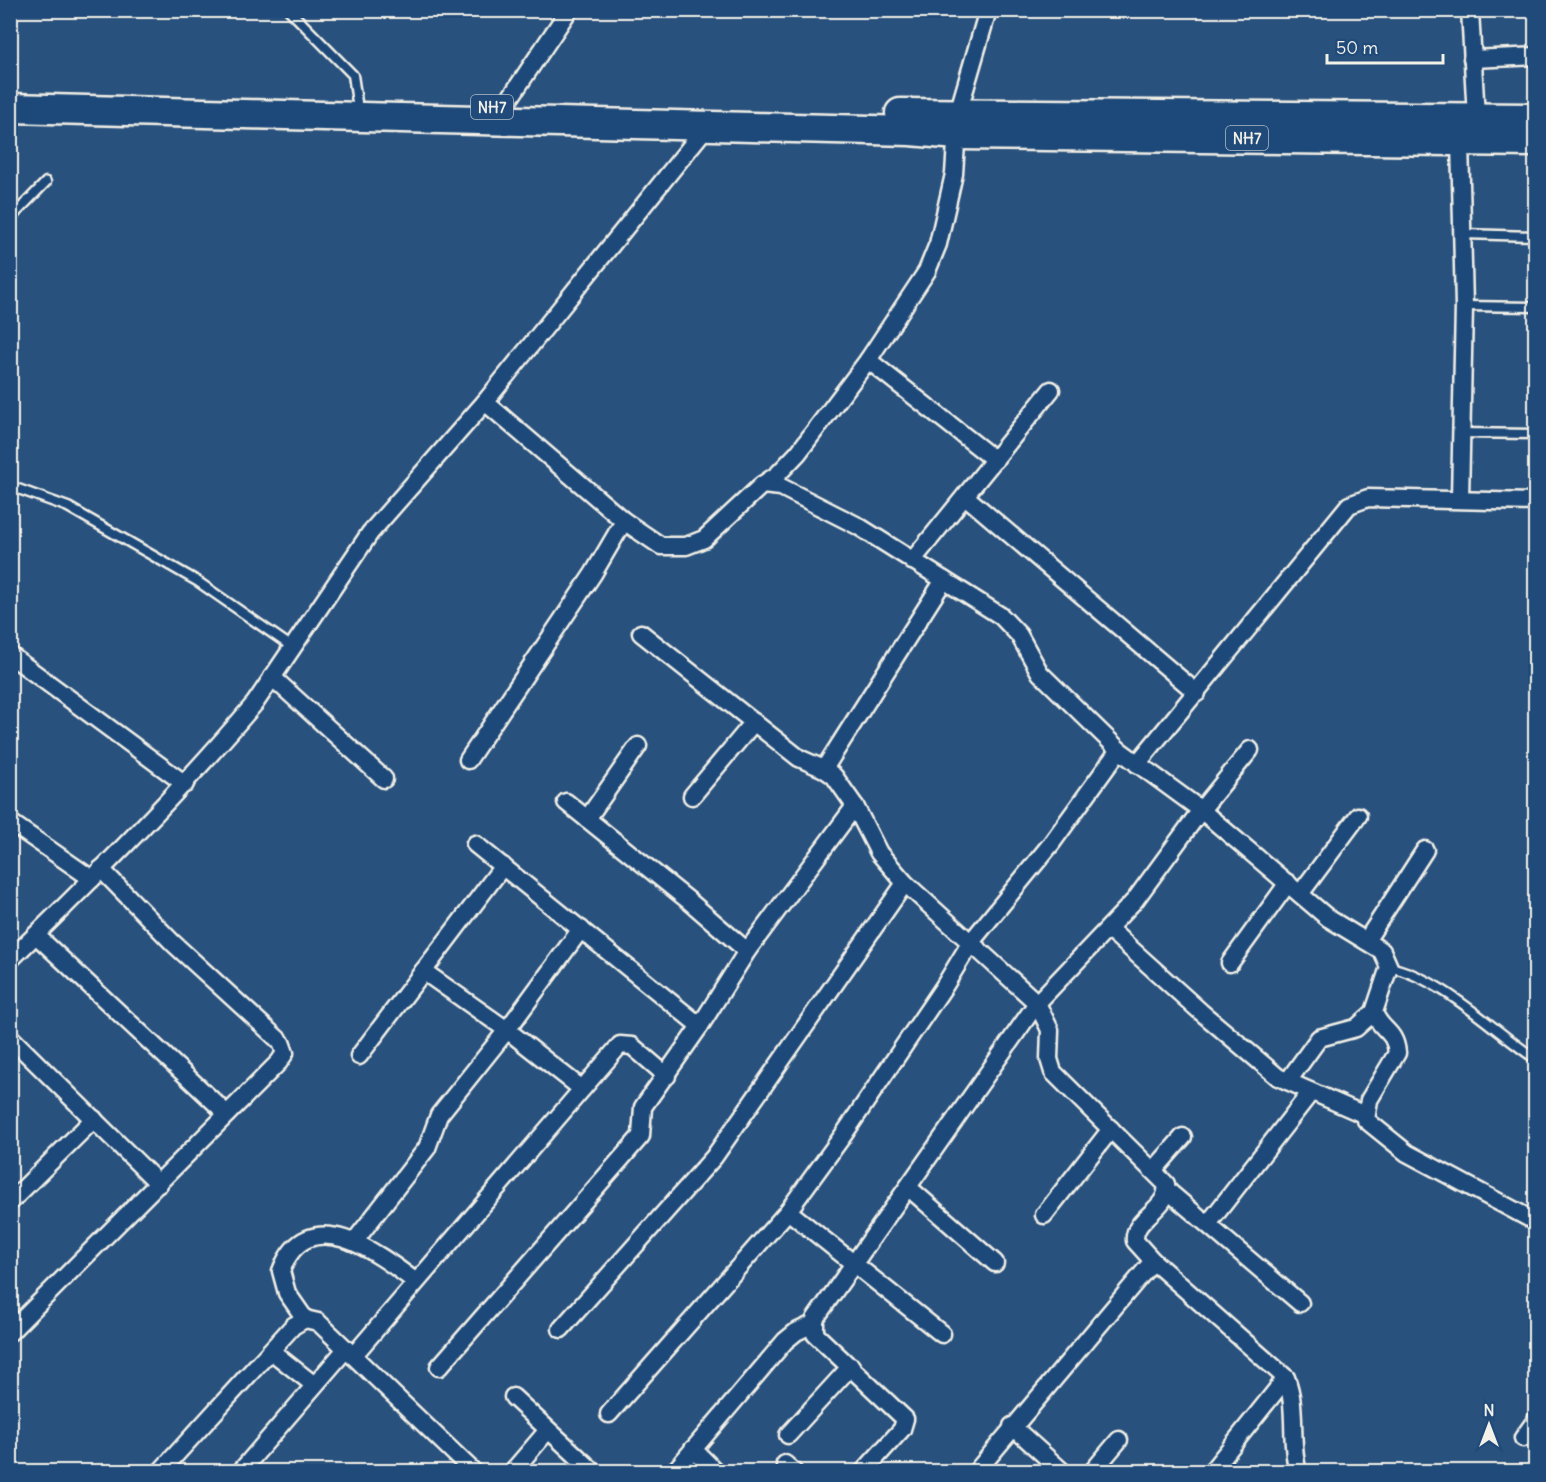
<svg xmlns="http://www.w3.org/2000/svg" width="1546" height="1482" font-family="Delius,sans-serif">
<rect width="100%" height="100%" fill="#28517e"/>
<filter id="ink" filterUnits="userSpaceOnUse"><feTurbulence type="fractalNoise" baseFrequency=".0167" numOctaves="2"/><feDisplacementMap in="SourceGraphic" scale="12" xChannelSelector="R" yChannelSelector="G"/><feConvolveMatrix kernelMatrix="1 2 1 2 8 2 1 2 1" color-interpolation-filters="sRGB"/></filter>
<g filter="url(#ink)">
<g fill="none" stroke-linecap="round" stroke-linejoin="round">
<g stroke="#f4f1e8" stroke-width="13">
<g id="service">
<polyline points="289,10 353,75 357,102"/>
<polyline points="10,219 46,182"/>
<polyline points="1463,234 1536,236"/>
<polyline points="1464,306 1536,307"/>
<polyline points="1460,433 1536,434"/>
<polyline points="10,486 68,507 197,581 292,647"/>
<path d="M1389,967C1442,978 1491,1029 1536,1059"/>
</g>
</g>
<g stroke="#f4f1e8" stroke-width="21">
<g id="minor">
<polyline points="1470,10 1476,117"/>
<polyline points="1472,59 1536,56"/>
<polyline points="504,107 569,10"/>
<path d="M708,125L485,402L624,521L661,546H686L704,539L762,485L781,487L858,526L1001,616L1019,635L1040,673L1119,750L1201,810L1328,918L1382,951L1389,967L1374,1012C1380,1031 1395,1029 1397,1053L1369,1100L1366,1120L1407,1153L1536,1222"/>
<polyline points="868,360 995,460"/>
<polyline points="762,485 777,475 798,453 868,360 927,271 938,244 954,174 958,113 988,10"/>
<polyline points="965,496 1197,693"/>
<polyline points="1460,499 1464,306 1460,141"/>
<polyline points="912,561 1051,390"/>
<path d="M641,633L799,758L824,769L834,776L855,806L879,853L905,883L1037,1003L1050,1030L1049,1059L1053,1072L1166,1184C1171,1209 1132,1217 1135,1241L1153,1261L1286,1378C1298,1408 1289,1441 1298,1472"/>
<polyline points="10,655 185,784"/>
<polyline points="272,677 384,779"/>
<polyline points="468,760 593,574 624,521"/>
<polyline points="1137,764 1349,505 1368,498 1536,502"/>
<polyline points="824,769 944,580"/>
<polyline points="692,796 754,722"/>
<polyline points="566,802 688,900 747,951"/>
<polyline points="587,819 638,746"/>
<polyline points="10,822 92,879"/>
<polyline points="475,844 700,1026 747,951 855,806"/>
<polyline points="1300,894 1358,816"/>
<polyline points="1110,930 1201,1012 1278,1077 1365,1115"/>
<polyline points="36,935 227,1114"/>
<polyline points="1366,941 1425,850"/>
<path d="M10,960C95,877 178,794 255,703L370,533L485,402"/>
<polyline points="1230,963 1288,883"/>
<polyline points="423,971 507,1030 582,1089"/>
<polyline points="10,1037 159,1184"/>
<polyline points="359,1056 503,866"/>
<polyline points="1288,1081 1319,1038 1356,1028 1374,1012"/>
<polyline points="1154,1170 1183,1137"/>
<polyline points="909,1188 995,1263"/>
<polyline points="1167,1190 1300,1303"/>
<polyline points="10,1202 94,1119"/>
<polyline points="788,1211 942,1334"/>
<polyline points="1044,1215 1111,1129"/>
<polyline points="1208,1224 1311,1092"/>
<polyline points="354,1242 427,1148 439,1115 507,1030 581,929"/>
<path d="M305,1319L287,1293L281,1271C308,1199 379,1254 416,1282"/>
<polyline points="561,1329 714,1157 905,883"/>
<polyline points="10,1332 279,1062 285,1053 281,1042 173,943 101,869"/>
<polyline points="271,1351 313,1384"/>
<polyline points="353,1356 620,1045 632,1046 667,1076"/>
<polyline points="439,1367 641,1136 643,1107 700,1026"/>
<polyline points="513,1397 594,1472"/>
<polyline points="609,1414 788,1211 844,1134 945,985 971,942 1051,844 1119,750"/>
<polyline points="1012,1426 1063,1472"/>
<polyline points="788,1435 851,1366"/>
<polyline points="1523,1438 1536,1420"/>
<polyline points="693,1449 716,1472"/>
<polyline points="785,1464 794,1472"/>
<polyline points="160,1472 293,1326 305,1319 318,1322 474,1472"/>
<polyline points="240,1472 346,1349"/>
<polyline points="512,1472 548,1430"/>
<polyline points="674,1472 785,1341 796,1332 813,1324"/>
<polyline points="863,1472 902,1429 905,1419 815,1334 815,1319 1037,1003 1135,900 1201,810 1250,750"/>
<polyline points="976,1472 1153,1261"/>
<polyline points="1092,1472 1119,1440"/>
<polyline points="1211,1472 1286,1378"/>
</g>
</g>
<g stroke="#f4f1e8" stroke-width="33">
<g id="trunk">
<polyline points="10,108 910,131 958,135 1536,142"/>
<polyline points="900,113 1536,118"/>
</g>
</g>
<use href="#service" stroke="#1f4a7a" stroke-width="8"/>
<use href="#minor" stroke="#1f4a7a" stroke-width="16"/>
<use href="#trunk" stroke="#1f4a7a" stroke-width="28"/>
</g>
</g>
<g text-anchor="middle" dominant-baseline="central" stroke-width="5" stroke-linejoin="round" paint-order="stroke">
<g fill="#1f4a7a" stroke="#b4bfc7" stroke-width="1.5">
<rect x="471" y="95" width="42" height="24" rx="4.5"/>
<rect x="1226" y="126" width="42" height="24" rx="4.5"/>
</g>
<g font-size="15" font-weight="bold" fill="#f4f1e8">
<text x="492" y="107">NH7</text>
<text x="1247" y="138">NH7</text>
</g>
</g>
<rect width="1546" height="1482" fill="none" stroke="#1f4a7a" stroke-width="36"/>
<rect x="18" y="18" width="1510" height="1446" fill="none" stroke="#f4f1e8" stroke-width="2" filter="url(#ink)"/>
<g transform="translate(1489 1425)" stroke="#1f4a7a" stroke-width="4.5" paint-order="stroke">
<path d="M0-4.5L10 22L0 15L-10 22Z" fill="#f4f1e8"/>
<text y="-9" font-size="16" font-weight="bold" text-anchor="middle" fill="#f4f1e8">N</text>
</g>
<path d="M1327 54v9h116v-9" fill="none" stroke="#f4f1e8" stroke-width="3"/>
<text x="1336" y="54" font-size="18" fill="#f4f1e8" stroke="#1f4a7a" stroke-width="4.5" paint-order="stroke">50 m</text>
</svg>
